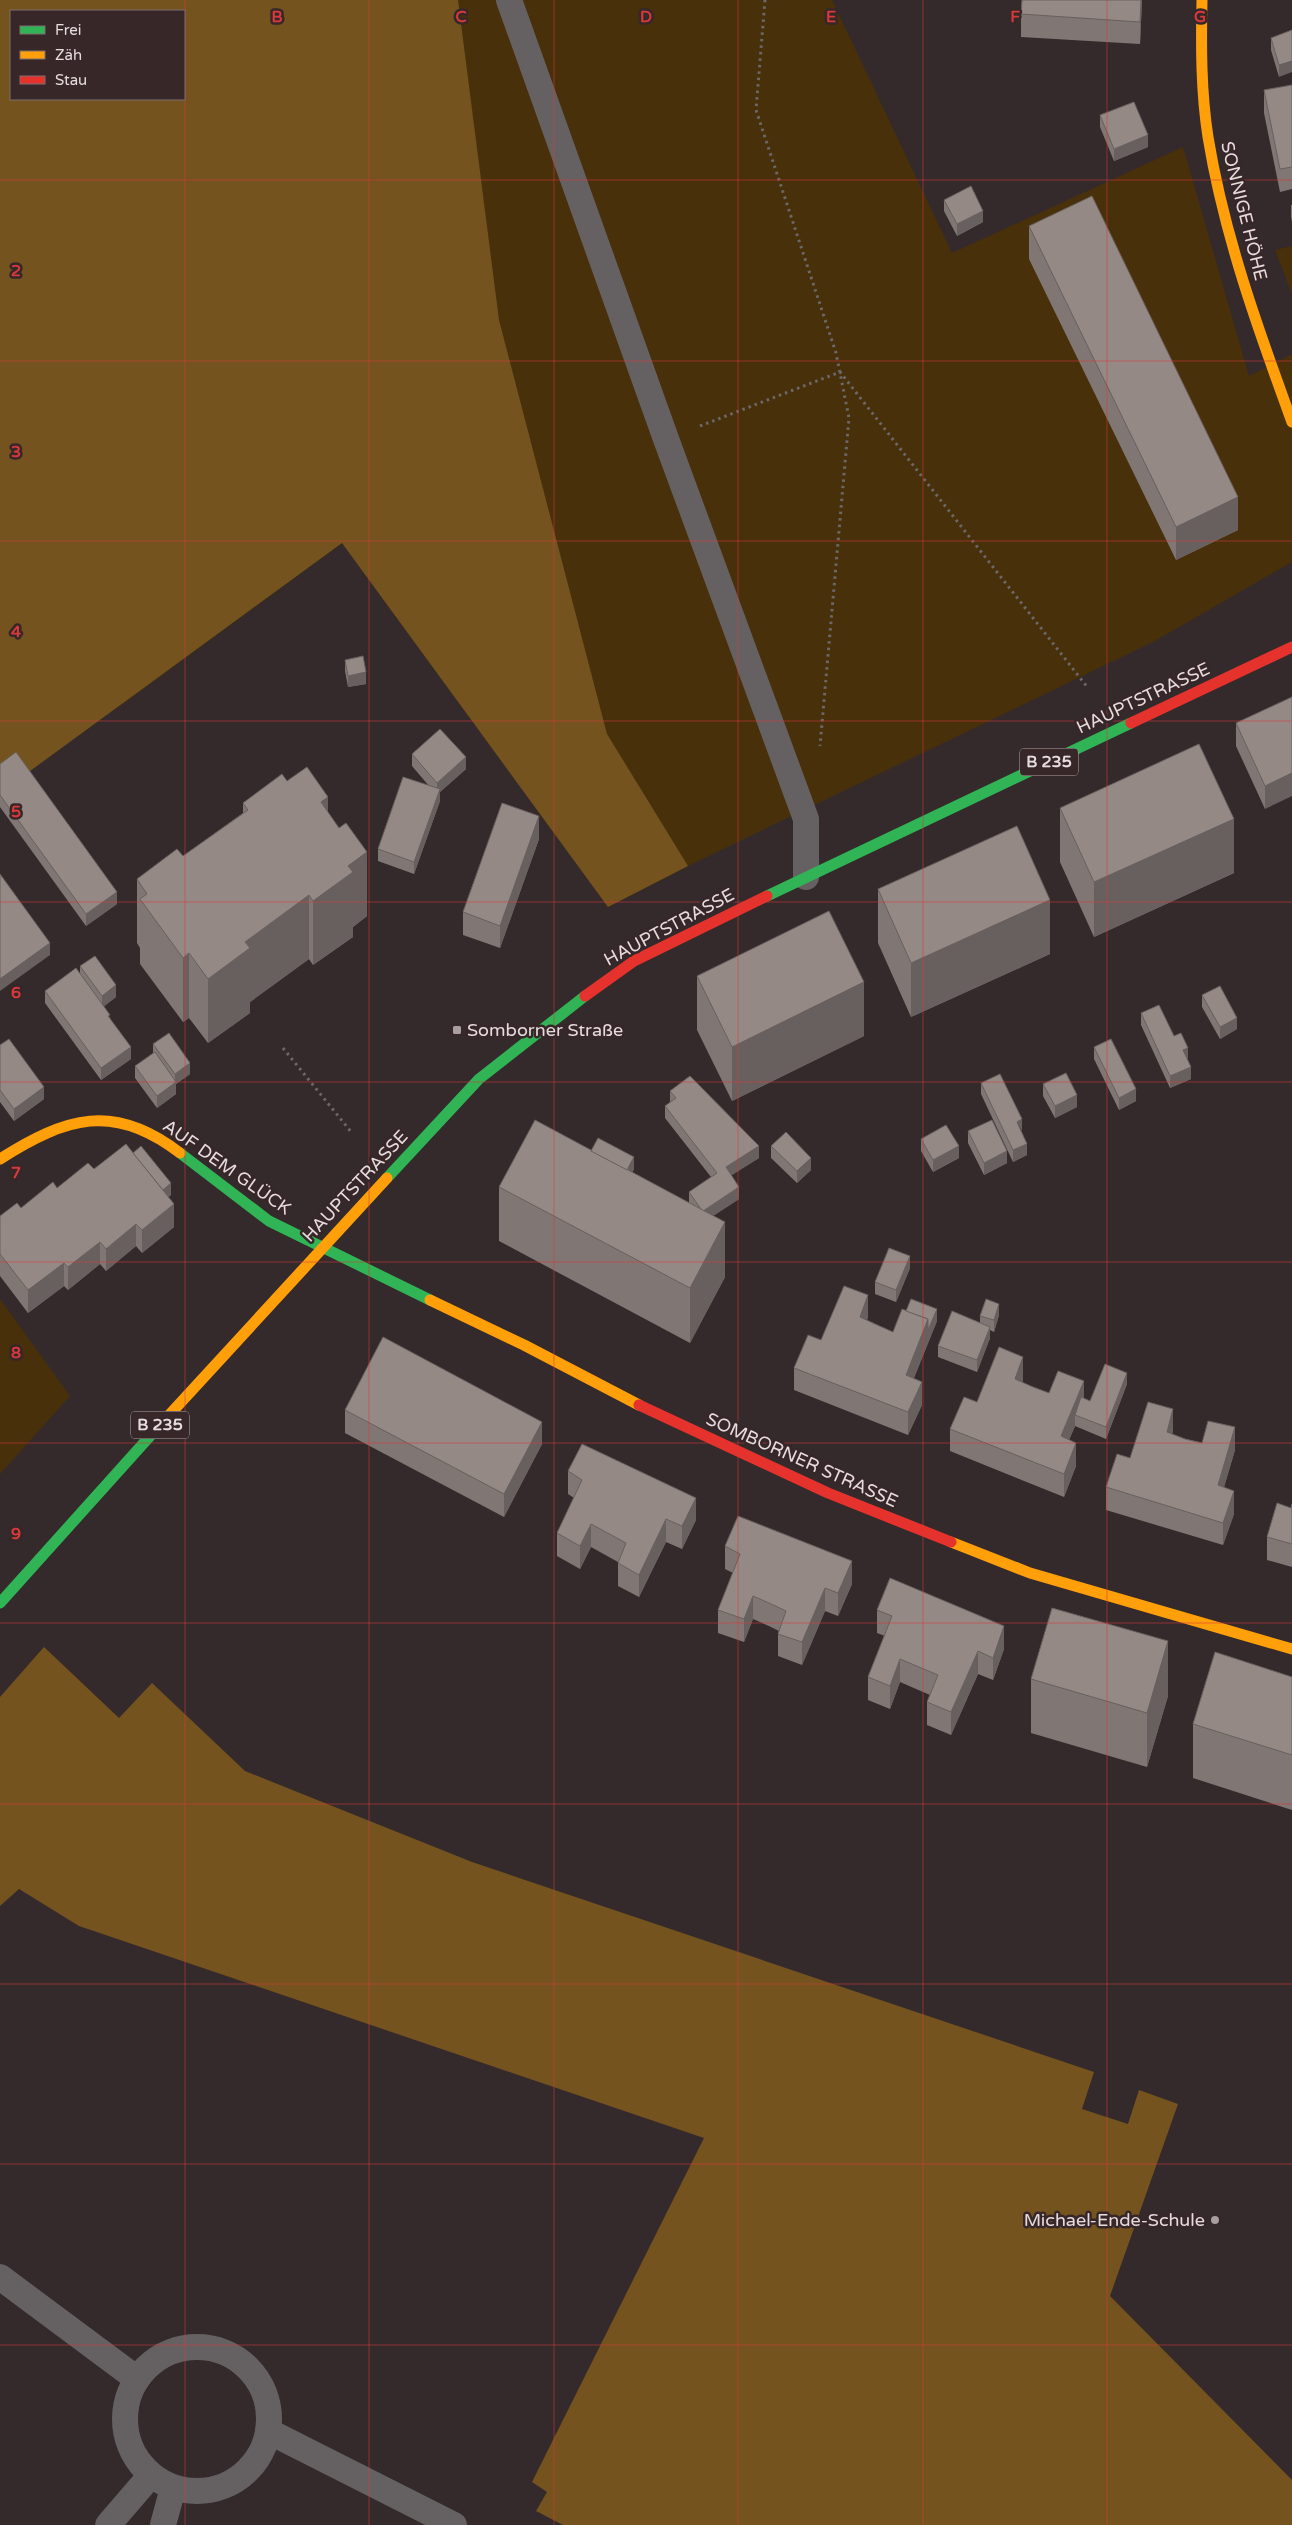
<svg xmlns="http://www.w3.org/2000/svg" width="1292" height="2525" font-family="'Varela Round',sans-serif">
<rect width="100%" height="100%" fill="#342a2c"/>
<g fill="#48300a">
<polygon points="434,0 832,0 952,253 1183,147 1249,376 1292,354 1292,562 1153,642 688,866 608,907 342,543 120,706 128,677"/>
<polygon points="1292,246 1292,294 1275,250"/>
<polygon points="0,1299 70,1396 0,1474"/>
</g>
<g fill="#74531e" fill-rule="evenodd">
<path d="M0,0H458L499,320L607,734L688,866L608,907L342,543L0,793ZM11,11H184V99H11Z"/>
<polygon points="44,1647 119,1718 152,1683 245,1771 472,1862 1094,2072 1082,2109 1128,2124 1139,2090 1178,2104 1110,2296 1292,2480 1292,2525 563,2525 536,2511 547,2492 532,2482 704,2138 79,1926 19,1889 0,1906 0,1697"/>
</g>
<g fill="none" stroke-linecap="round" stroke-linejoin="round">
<g stroke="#6c6769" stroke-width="3" stroke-dasharray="2.5 4" stroke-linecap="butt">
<polyline points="765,0 756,110 836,353 849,418 820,746"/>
<polyline points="700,426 840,372 1088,688"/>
<polyline points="283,1048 352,1133"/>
</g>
<g stroke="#656163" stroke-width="26">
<polyline points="509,0 666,439 806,819 806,877"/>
<polyline points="0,2277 137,2379"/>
<circle cx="197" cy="2419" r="72"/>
<polyline points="268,2431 454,2525"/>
<polyline points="108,2525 151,2475"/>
<polyline points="163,2525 173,2488"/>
</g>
<g stroke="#30b455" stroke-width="11">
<polyline points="767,896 1131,723"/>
<polyline points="180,1153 269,1221 430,1300"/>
<polyline points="387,1178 479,1079 585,996"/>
<polyline points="0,1603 160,1425"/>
</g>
<g stroke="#ff9f0a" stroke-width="11">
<path d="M1202,0C1201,46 1201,92 1208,137C1224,235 1258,329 1292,422"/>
<path d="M0,1159C66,1117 114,1102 180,1153"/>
<polyline points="430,1300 524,1345 639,1405"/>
<polyline points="160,1425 387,1178"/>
<polyline points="951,1542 1030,1573 1292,1649"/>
</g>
<g stroke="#e5322d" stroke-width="11">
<polyline points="1131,723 1292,647"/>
<polyline points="585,996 634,961 767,896"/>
<polyline points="639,1405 828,1493 951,1542"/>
</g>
</g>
<g fill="#807673">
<polygon points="1142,0 1140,44 1021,37 1021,14"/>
<polygon points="1292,30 1279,77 1271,50 1271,38"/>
<polygon points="1292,85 1292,189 1280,192 1264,113 1264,90"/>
<polygon points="1100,115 1148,147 1114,161 1100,127"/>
<polygon points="944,200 983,222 957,236 944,211"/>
<polygon points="1291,205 1292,205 1292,222 1291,217"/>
<polygon points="1029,226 1238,530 1176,560 1029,259"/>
<polygon points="345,660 366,684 348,687 345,671"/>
<polygon points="1292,697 1265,809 1236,746 1236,723"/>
<polygon points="412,754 466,769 440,792 440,801 414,874 378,861 378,849 429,786 412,766"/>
<polygon points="0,764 117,904 86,926 0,807"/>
<polygon points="287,781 328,812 367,916 353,927 353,937 313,965 309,959 250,1002 250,1013 208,1043 189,1018 183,1022 140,964 140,948 137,943 137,879 183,856 243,813 243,803"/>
<polygon points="1060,808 1234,873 1094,937 1060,862"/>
<polygon points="539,839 500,948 463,935 463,912"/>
<polygon points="878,889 1050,954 911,1017 878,943"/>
<polygon points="80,966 116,997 104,1006 131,1059 101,1080 45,1003 45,991 80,974"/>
<polygon points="697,976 864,1036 732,1101 697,1030"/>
<polygon points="1202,995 1237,1029 1220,1039 1202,1007"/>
<polygon points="1141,1013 1174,1036 1188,1060 1191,1079 1170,1088 1141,1025"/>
<polygon points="153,1044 190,1074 176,1084 176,1094 157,1108 135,1078 135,1066 153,1053"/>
<polygon points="0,1045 44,1099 14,1121 0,1102"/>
<polygon points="1094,1047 1136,1101 1119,1110 1094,1059"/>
<polygon points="981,1083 1027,1155 1013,1162 981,1094"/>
<polygon points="1043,1084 1077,1107 1055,1118 1043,1096"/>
<polygon points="670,1091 759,1158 731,1175 739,1199 713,1216 725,1277 690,1343 499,1241 499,1187 591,1151 634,1169 632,1173 689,1203 689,1192 711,1177 665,1118 665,1106 670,1103"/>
<polygon points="968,1131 1007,1163 984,1175 968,1143"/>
<polygon points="921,1139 959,1158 933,1172 921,1151"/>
<polygon points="771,1146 811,1170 797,1183 771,1158"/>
<polygon points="133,1153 171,1195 168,1197 174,1227 142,1253 136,1246 106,1271 100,1264 68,1290 64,1286 28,1313 0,1276 0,1216 21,1208 57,1188 94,1169"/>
<polygon points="910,1268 896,1302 875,1294 875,1282"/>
<polygon points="999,1315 994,1332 990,1330 990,1338 977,1372 938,1357 938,1346 980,1323 980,1316"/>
<polygon points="868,1317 867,1320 893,1332 937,1321 914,1378 922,1405 908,1435 794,1390 794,1368 821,1340"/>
<polygon points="1023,1380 1022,1383 1049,1393 1084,1398 1090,1401 1127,1384 1106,1439 1075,1426 1069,1440 1076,1466 1064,1497 950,1451 950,1429 977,1402"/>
<polygon points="345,1410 542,1444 504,1517 345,1433"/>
<polygon points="1173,1431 1172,1434 1185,1439 1235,1450 1224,1487 1234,1514 1223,1545 1106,1510 1106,1487 1130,1458"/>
<polygon points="568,1471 696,1520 682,1549 666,1542 639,1597 618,1586 618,1562 591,1547 580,1569 557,1556 557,1533 574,1498 568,1494"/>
<polygon points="1292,1504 1292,1567 1267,1560 1267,1537 1291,1508"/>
<polygon points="725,1546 852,1584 838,1616 825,1611 802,1665 778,1656 778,1634 779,1631 769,1626 753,1619 744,1642 718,1633 718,1610 733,1573 725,1569"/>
<polygon points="877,1610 1004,1649 993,1680 978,1674 951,1735 927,1725 927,1702 930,1695 900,1682 890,1709 868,1700 868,1677 885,1636 877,1633"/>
<polygon points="1292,1677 1292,1810 1193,1778 1193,1724"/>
<polygon points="1031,1679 1168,1696 1147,1767 1031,1733"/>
</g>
<g fill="#68605e">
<polygon points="1141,0 1142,0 1140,44 1140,22"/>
<polygon points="1292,61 1292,72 1279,77 1279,65"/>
<polygon points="1148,135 1148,147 1114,161 1114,149"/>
<polygon points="983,211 983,222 957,236 957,224"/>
<polygon points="1238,497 1238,530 1176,560 1176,527"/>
<polygon points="366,672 366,684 348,687 348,676"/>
<polygon points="466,757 466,769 440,792 440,801 414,874 414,862 437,795 437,783"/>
<polygon points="1292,773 1292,796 1265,809 1265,786"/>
<polygon points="328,797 328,861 321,802"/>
<polygon points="539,816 539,839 500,948 500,926"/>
<polygon points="1234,819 1234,873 1094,937 1094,882"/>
<polygon points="367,852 367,916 353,927 353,937 313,965 313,901 348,866"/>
<polygon points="117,892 117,904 86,926 86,914"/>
<polygon points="309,895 309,959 250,1002 250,1013 208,1043 208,979 245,942"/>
<polygon points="1050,900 1050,954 911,1017 911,963"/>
<polygon points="50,943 50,955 0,991 0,979"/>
<polygon points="189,953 189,1018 183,1022 183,958"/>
<polygon points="864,982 864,1036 732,1101 732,1047"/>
<polygon points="116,985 116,997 102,1008 102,996"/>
<polygon points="1237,1018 1237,1029 1220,1039 1220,1027"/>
<polygon points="131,1047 131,1059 101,1080 101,1068"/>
<polygon points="1188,1048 1188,1060 1183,1050"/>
<polygon points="190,1063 190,1074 176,1084 176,1094 157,1108 157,1096 175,1083 175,1074"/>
<polygon points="1191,1067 1191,1079 1170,1088 1170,1076"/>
<polygon points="44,1087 44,1099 14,1121 14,1109"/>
<polygon points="1136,1089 1136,1101 1119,1110 1119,1098"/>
<polygon points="1077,1095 1077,1107 1055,1118 1055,1106"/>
<polygon points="1022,1119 1022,1131 1017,1122"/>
<polygon points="1027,1144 1027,1155 1013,1162 1013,1150"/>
<polygon points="759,1146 759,1158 726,1179 726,1167"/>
<polygon points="959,1146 959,1158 933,1172 933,1160"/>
<polygon points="1007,1151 1007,1163 984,1175 984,1163"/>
<polygon points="634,1157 634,1169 627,1182 627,1171"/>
<polygon points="811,1158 811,1170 797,1183 797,1171"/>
<polygon points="171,1183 171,1195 158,1206 158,1194"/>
<polygon points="739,1187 739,1199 702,1223 702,1212"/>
<polygon points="174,1204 174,1227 142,1253 142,1230"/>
<polygon points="725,1222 725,1277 690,1343 690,1288"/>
<polygon points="136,1224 136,1246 106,1271 106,1249"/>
<polygon points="100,1242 100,1264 68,1290 68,1267"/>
<polygon points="910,1256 910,1268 896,1302 896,1290"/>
<polygon points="64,1263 64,1286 28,1313 28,1290"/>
<polygon points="868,1295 868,1317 860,1340 860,1317"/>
<polygon points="999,1304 999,1315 994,1332 994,1320"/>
<polygon points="937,1309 937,1321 906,1397 906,1375 928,1319"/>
<polygon points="990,1327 990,1338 977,1372 977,1360"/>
<polygon points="1023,1357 1023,1380 1015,1402 1015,1379"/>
<polygon points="1127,1373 1127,1384 1106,1439 1106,1427"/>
<polygon points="1084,1381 1084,1404 1075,1415 1075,1426 1061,1459 1061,1436"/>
<polygon points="922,1382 922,1405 908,1435 908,1412"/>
<polygon points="1173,1409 1173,1431 1167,1455 1167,1432"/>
<polygon points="542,1422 542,1444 504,1517 504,1494"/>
<polygon points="1235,1427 1235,1450 1218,1508 1218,1485"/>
<polygon points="1076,1443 1076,1466 1064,1497 1064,1474"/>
<polygon points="1234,1491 1234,1514 1223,1545 1223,1523"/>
<polygon points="696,1498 696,1520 682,1549 682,1526"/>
<polygon points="666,1519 666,1542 639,1597 639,1575"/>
<polygon points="591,1524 591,1547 580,1569 580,1546"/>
<polygon points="852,1561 852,1584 838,1616 838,1593"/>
<polygon points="825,1588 825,1611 802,1665 802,1642"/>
<polygon points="753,1596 753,1619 744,1642 744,1619"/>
<polygon points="1004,1626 1004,1649 993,1680 993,1658"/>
<polygon points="1168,1641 1168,1696 1147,1767 1147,1713"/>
<polygon points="978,1651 978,1674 951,1735 951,1712"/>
<polygon points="900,1659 900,1682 890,1709 890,1686"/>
</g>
<g fill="#958986" stroke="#68605e">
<polygon points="1022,0 1141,0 1140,22 1021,14"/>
<polygon points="1292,30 1292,61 1279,65 1271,38"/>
<polygon points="1292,85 1292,167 1280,169 1264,90"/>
<polygon points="1134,102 1148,135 1114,149 1100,115"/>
<polygon points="971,186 983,211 957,224 944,200"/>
<polygon points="1092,196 1238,497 1176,527 1029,226"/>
<polygon points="363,656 366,672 348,676 345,660"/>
<polygon points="1292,697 1292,773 1265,786 1236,723"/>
<polygon points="440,729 466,757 437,783 412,754"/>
<polygon points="1199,744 1234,819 1094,882 1060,808"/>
<polygon points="16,752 117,892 86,914 0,795 0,764"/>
<polygon points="307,767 328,797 321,802 339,828 346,823 367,852 348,866 353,872 313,901 309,895 245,942 250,948 208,979 189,953 183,958 140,899 147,894 137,879 177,849 183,856 248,810 243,803 282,774 287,781"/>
<polygon points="403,777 440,789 414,862 378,849"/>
<polygon points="502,803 539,816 500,926 463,912"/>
<polygon points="1017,826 1050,900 911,963 878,889"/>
<polygon points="0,874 50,943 0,979"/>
<polygon points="829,911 864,982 732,1047 697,976"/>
<polygon points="95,956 116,985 102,996 80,966"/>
<polygon points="76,968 110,1015 108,1016 131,1047 101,1068 45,991"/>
<polygon points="1220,986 1237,1018 1220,1027 1202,995"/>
<polygon points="1159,1005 1174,1036 1181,1033 1188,1048 1183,1050 1191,1067 1170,1076 1141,1013"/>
<polygon points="169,1033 190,1063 175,1074 153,1044"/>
<polygon points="9,1039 44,1087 14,1109 0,1090 0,1045"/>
<polygon points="1111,1039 1136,1089 1119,1098 1094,1047"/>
<polygon points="155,1052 176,1082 157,1096 135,1066"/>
<polygon points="1066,1073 1077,1095 1055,1106 1043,1084"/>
<polygon points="1000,1074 1022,1119 1017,1122 1027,1144 1013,1150 981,1083"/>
<polygon points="690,1076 759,1146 726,1167 739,1187 703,1211 701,1209 689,1192 717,1173 665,1106 676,1098 670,1091"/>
<polygon points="535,1120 725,1222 690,1288 499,1187"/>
<polygon points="992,1120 1007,1151 984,1163 968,1131"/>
<polygon points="946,1125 959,1146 933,1160 921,1139"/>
<polygon points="786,1132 811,1158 797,1171 771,1146"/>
<polygon points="598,1138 634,1157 627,1170 591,1151"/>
<polygon points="126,1144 174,1204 142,1230 136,1224 106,1249 100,1242 68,1267 64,1263 28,1290 0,1254 0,1216 17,1203 21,1208 53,1182 57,1188 88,1163 94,1169"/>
<polygon points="141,1146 171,1183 163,1190 133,1153"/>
<polygon points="889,1248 910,1256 896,1290 875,1282"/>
<polygon points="844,1286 868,1295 860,1317 877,1325 893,1332 902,1309 928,1319 906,1375 922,1382 908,1412 794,1368 808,1335 821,1340"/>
<polygon points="911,1299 937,1309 928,1330 928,1319 906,1311"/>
<polygon points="986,1299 999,1304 994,1320 980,1316"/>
<polygon points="952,1311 990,1327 977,1360 938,1346"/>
<polygon points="383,1337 542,1422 504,1494 345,1410"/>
<polygon points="999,1347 1023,1357 1015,1379 1033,1387 1049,1393 1058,1371 1084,1381 1061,1436 1076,1443 1064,1474 950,1429 964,1397 977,1402"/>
<polygon points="1105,1364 1127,1373 1106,1427 1075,1415 1081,1397 1090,1401"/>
<polygon points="1148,1402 1173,1409 1167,1432 1185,1439 1202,1443 1208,1421 1235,1427 1218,1485 1234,1491 1223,1523 1106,1487 1117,1454 1130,1458"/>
<polygon points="582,1444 696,1498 682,1526 666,1519 639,1575 618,1563 626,1543 591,1524 580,1546 557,1533 582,1480 568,1471"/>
<polygon points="1277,1503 1291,1508 1292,1504 1292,1544 1267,1537"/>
<polygon points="738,1516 852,1561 838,1593 825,1588 802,1642 778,1634 786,1611 769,1603 753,1596 744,1619 718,1610 740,1554 725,1546"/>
<polygon points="890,1578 1004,1626 993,1658 978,1651 951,1712 927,1702 938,1675 900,1659 890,1686 868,1677 892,1616 877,1610"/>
<polygon points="1052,1608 1168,1641 1147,1713 1031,1679"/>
<polygon points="1215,1652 1292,1677 1292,1755 1193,1724"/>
</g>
<path fill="none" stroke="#d83a3a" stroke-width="1" stroke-opacity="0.55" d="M185,0V2525M369,0V2525M554,0V2525M738,0V2525M923,0V2525M1107,0V2525M0,180H1292M0,361H1292M0,541H1292M0,721H1292M0,902H1292M0,1082H1292M0,1262H1292M0,1443H1292M0,1623H1292M0,1804H1292M0,1984H1292M0,2164H1292M0,2345H1292"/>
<g fill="#a89e9f" stroke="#372729" stroke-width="2">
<rect x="452" y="1025" width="10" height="10" rx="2.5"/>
<circle cx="1215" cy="2220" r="5"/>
</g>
<g text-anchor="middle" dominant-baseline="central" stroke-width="5" stroke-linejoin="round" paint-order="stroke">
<g fill="#372729" stroke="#b2a6a7" stroke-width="1">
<rect x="1020" y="748.5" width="58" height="27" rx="4"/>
<rect x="131" y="1411.5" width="58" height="27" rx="4"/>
</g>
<g font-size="16" font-weight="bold" fill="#e7dcdd">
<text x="1049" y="762">B 235</text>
<text x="160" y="1425">B 235</text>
</g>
<g font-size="18" fill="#e7dcdd" stroke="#372729">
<text transform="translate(1244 211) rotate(76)">SONNIGE HÖHE</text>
<text transform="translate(1143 698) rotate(-25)">HAUPTSTRASSE</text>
<text transform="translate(669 927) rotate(-28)">HAUPTSTRASSE</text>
<text transform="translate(227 1167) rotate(35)">AUF DEM GLÜCK</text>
<text transform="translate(355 1186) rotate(-47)">HAUPTSTRASSE</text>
<text transform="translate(802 1460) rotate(24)">SOMBORNER STRASSE</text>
</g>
<g font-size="18" fill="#e7dcdd" stroke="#372729" text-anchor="start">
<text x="467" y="1030">Somborner Straße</text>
<text x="1205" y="2220" text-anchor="end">Michael-Ende-Schule</text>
</g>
</g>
<g font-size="16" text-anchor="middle" font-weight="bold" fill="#d83a3a" stroke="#372729" stroke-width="5" stroke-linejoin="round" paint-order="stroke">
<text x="277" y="22">B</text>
<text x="461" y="22">C</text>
<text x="646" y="22">D</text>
<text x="831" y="22">E</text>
<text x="1015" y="22">F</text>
<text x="1200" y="22">G</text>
<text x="16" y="276">2</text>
<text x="16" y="457">3</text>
<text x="16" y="637">4</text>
<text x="16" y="817">5</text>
<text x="16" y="998">6</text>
<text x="16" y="1178">7</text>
<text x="16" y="1358">8</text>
<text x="16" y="1539">9</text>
</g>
<rect x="10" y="10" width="175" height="90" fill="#372729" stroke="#7d6f71"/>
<rect x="20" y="26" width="25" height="8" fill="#30b455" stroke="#7d6f71"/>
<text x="55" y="35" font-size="15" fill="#e7dcdd">Frei</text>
<rect x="20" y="51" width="25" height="8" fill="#ff9f0a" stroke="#7d6f71"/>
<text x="55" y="60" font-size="15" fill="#e7dcdd">Zäh</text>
<rect x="20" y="76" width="25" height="8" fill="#e5322d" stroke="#7d6f71"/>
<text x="55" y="85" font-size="15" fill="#e7dcdd">Stau</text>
</svg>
